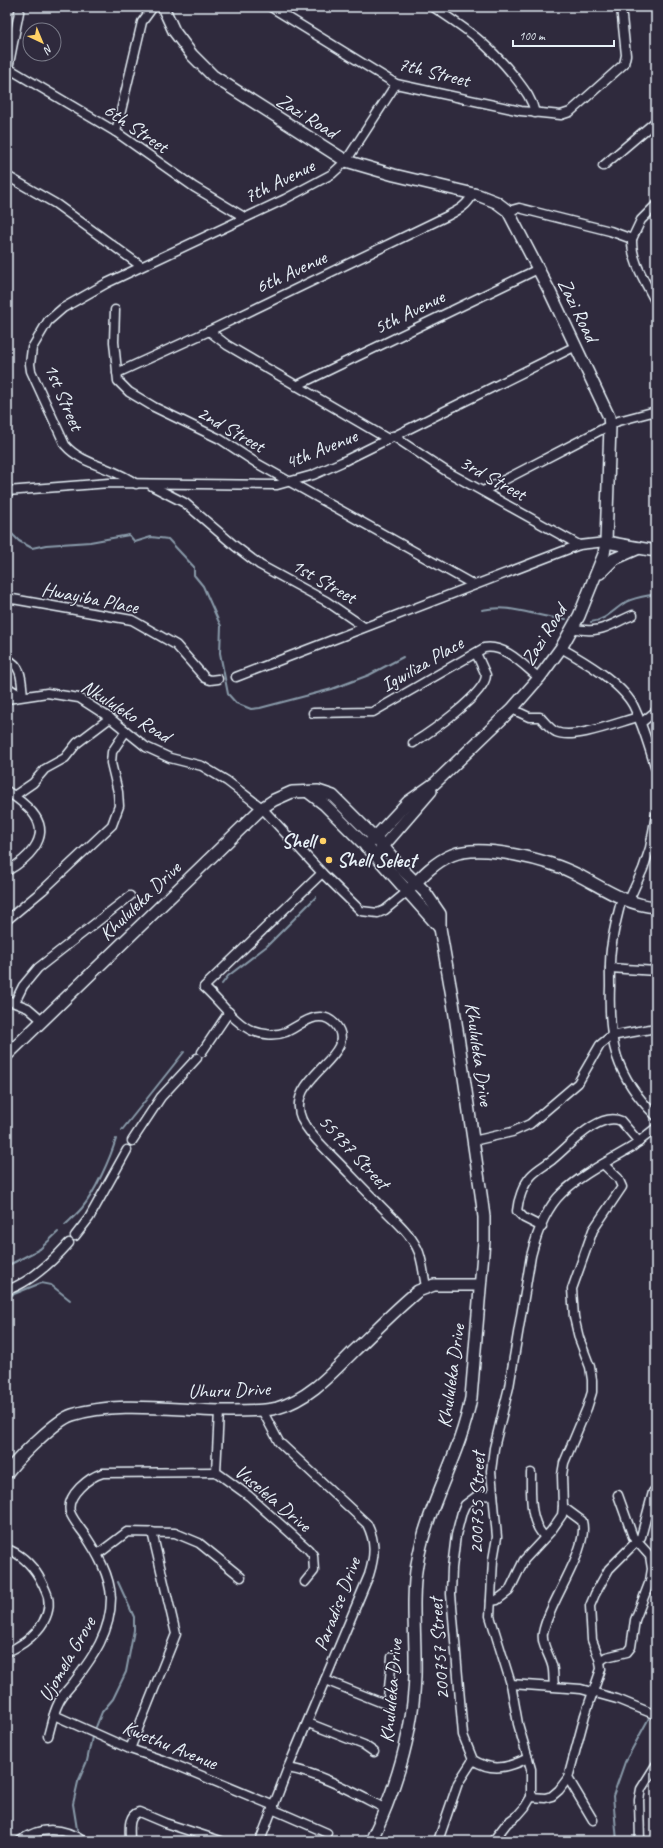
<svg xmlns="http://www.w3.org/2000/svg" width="663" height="1848" font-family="Caveat,sans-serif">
<rect width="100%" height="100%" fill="#2f2a3d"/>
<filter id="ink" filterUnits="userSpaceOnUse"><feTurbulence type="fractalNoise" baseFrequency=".025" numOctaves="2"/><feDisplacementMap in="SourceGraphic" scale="8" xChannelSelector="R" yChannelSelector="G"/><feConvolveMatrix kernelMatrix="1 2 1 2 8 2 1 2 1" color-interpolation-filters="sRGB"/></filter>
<g filter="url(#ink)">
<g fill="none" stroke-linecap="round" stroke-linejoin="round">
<g stroke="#899aa9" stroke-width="2">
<polyline points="7,535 12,534 19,541 32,548 46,545 90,542 129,535 135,542 151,537 168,539 194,567 194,575 203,586 218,620 221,626 220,653 228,694 236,703 251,709 260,708 332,689 369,675 403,657"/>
<path d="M482,610C513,603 536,618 566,619"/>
<path d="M591,622C606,620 613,610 626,602C635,597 646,596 656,594"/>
<polyline points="222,984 228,976 267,946 316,897"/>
<polyline points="122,1130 184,1052"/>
<path d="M65,1225C70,1220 77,1214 82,1208C95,1192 110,1159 116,1139"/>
<polyline points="7,1266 40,1249 58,1232"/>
<polyline points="9,1296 41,1283 51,1285 70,1300"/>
<polyline points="653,1709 656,1644"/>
<polyline points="96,1727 102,1712 113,1699 126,1672 134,1630 134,1617 118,1582"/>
<polyline points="77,1829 73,1804 78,1782 87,1761 92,1737"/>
<polyline points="617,1841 613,1796 625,1762 649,1718"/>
</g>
<g stroke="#e8f1f8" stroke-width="11">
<g id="street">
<polyline points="271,7 396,84 521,111 561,115 570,112 624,64 626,55 621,7"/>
<path d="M433,7C468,30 487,43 514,76C523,88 532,98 535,113"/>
<polyline points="8,68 116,132 194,187 244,217"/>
<polyline points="7,74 20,7"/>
<polyline points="116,132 142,22 153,7"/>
<polyline points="603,166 656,121"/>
<polyline points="7,176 56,204 141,266"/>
<path d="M508,211L519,208L610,231L632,239C631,261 646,283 656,303"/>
<polyline points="632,239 641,220 656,205"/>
<polyline points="115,310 114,342 118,381 129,392 154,407 220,439 258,464 474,585"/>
<polyline points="209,331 227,345 388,439"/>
<path d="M117,373L209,331L445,217C457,211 468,206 473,193"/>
<polyline points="296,386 538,269"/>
<polyline points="393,436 446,471 579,545"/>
<path d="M136,484C115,467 83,466 65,445L42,395L31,371L30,364L32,348L48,321L63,308L107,283L285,199L332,174L346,161L396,84"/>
<polyline points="152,486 185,503 235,546 260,565 326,601 364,627"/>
<polyline points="7,491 109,483 277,485 313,475 342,462 576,346"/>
<polyline points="483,491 618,421 656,411"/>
<polyline points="7,598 132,620 176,645 205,678 210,680 218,679"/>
<path d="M572,628C600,635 609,625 633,615"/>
<path d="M561,648C584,661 620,682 633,705C643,725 649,748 656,769"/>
<path d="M7,659C23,667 21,680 23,696"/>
<polyline points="236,677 579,545 606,542"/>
<polyline points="7,687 21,696"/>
<polyline points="7,699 47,693 79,698 110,718 146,747 170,758 202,766 227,781 262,808 322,873 361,911 378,913 385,910 408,891"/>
<path d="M512,709L529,717H540C545,722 550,729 556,732C574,740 619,722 638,717"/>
<path d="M313,713L373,712L484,648C505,644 524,666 539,678"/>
<polyline points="641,723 656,711"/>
<path d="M413,743C429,733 486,694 486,675L476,653"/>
<path d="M7,791C16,798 29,806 35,816C51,839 25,861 7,871"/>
<polyline points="14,796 33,783 45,769 65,758 77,743 110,718"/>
<path d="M322,873L204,987C219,1000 235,1024 253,1031C263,1035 276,1036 286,1032C301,1025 319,1007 335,1024C363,1056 282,1077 302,1120C309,1134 321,1144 331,1155C347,1171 362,1187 378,1203C391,1217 408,1230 417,1248C423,1259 423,1274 426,1286"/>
<path d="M622,898C618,913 614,928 612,943C609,957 610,971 610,986C608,1041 615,1076 656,1116"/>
<polyline points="629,900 643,869 650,848 656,815"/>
<polyline points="7,920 43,890 112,825 119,806 118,792 111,763 112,752 126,731"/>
<polyline points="610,968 656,971"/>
<polyline points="7,1000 28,1008 42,1020"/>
<polyline points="15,1002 23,986 38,968 130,896"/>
<polyline points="202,1052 229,1012"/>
<polyline points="132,1141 161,1097 197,1058"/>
<polyline points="473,1141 512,1132 530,1124 578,1083 600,1045 611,1036 656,1028"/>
<path d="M542,1227L524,1218L517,1211C518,1200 523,1185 531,1176C537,1169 546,1165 553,1159C568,1147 599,1111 621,1121L639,1142"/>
<polyline points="75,1236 89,1218 127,1150"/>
<path d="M7,1290C31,1282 52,1262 69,1243"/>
<polyline points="219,1411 216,1472 249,1496 308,1549 313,1555 314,1571 305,1582"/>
<path d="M531,1473C531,1494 529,1522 545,1537"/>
<path d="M493,1495L477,1496L465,1505L462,1512L456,1535L452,1568L451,1594L463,1735L473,1760C492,1772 508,1768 528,1758"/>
<path d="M7,1549C21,1554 31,1564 39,1577C42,1583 46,1590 48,1597C53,1622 28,1643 7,1652"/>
<polyline points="98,1554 127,1532 175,1533 199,1543 241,1577"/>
<polyline points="491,1601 497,1600 509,1591 524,1560 551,1531 562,1515 563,1507 562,1475 564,1463 587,1408 592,1392 592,1380 590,1367 579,1338 574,1317 572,1289 593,1230 622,1187 618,1178 603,1164"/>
<polyline points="600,1661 606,1657 627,1652 631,1647 635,1620 650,1581 652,1569 650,1556 633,1537 618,1495"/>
<polyline points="325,1680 385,1704 388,1698 392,1657"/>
<polyline points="511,1684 581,1689 617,1699 656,1715"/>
<path d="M554,1686C553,1679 554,1671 552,1665C549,1654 541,1644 543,1633C549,1601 590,1549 582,1521L563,1507"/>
<polyline points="54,1715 130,1749 171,1763 274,1806"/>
<polyline points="308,1723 364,1745 374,1752"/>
<path d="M48,1736C51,1726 53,1714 58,1704C61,1696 68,1689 74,1682C93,1657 111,1632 111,1598C110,1575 97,1553 85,1535C80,1528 73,1520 70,1512C66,1495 89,1477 103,1473L216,1472"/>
<polyline points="130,1749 176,1634 152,1532"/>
<path d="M288,1768C322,1774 354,1793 386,1809"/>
<polyline points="568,1778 593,1820"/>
<polyline points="531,1797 545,1798 552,1796 559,1790 568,1778 585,1715 601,1669 600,1661 592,1640 590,1606 595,1594 609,1569 641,1537 653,1492 656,1489"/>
<polyline points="272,1809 327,1833"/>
<path d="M20,1841C40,1826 64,1827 83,1841"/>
<path d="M130,1841C130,1830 127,1816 139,1812L165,1823L221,1841"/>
<path d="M260,1841L288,1768L369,1575C375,1556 376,1542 367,1524L279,1442L262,1410"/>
<polyline points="438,1841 458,1783 473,1760"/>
<path d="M493,1841L507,1823L518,1815L525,1807L531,1797V1769L518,1724L511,1684L490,1616L493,1560L497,1537L491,1471L494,1448L509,1387L531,1256C536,1236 546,1208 562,1193C582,1174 609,1161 632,1147C640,1141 648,1134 656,1128"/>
<polyline points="640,1841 639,1800 641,1789 656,1765"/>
</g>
</g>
<g stroke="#e8f1f8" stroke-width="14">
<g id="secondary">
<polyline points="163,7 174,31 192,55 213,76 346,161 394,175 478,195 496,202 508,211 550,292 609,417 610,426 606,542 604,554 579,616 561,648 539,678 512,709 435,783 408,802 366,847"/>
<polyline points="606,542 656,551"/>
<polyline points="600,573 614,559 639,548"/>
<polyline points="308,792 325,805 376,856 440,928"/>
<polyline points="380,850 431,791"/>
<path d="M408,891C420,878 434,862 452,855C482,843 549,860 578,875C603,888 627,905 656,907"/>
<path d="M7,1055L262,808L274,800L292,792L318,791L333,796L383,846L401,868L425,892L440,914V928L453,1002L481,1194L484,1217V1241L471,1398C460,1456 427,1505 417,1564C411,1600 416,1639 415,1676C413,1733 396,1789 371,1841"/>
<path d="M7,1473C17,1459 56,1420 72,1415C117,1400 180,1411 229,1411C245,1410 261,1412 277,1408C309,1399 331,1374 354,1351C375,1331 395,1310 418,1291L434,1285H479"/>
</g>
</g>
<use href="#street" stroke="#2f2a3d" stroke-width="8"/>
<use href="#secondary" stroke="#2f2a3d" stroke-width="11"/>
</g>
</g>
<g fill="#ffd166" stroke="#2f2a3d" stroke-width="1.5">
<circle cx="323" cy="841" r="4"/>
<circle cx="329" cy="860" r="4"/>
</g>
<g text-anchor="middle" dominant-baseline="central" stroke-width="3" stroke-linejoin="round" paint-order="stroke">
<g font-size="20" fill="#e8f1f8" stroke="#2f2a3d">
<text transform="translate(434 72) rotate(14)">7th Street</text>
<text transform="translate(307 116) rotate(32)">Zazi Road</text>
<text transform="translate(136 128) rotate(34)">6th Street</text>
<text transform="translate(279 181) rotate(-26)">7th Avenue</text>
<text transform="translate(291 272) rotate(-25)">6th Avenue</text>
<text transform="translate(578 310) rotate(64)">Zazi Road</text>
<text transform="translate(409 312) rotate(-26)">5th Avenue</text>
<text transform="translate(64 397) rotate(67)">1st Street</text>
<text transform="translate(231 429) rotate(30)">2nd Street</text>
<text transform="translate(321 449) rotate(-22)">4th Avenue</text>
<text transform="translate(493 478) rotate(29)">3rd Street</text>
<text transform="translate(324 581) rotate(30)">1st Street</text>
<text transform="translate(90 598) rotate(11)">Hwayiba Place</text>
<text transform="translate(544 635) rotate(-58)">Zazi Road</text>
<text transform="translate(422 664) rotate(-30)">Igwiliza Place</text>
<text transform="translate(126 711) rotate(32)">Nkululeko Road</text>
<text transform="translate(140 901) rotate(-44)">Khululeka Drive</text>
<text transform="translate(479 1054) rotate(82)">Khululeka Drive</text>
<text transform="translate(354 1152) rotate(47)">55937 Street</text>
<text transform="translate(451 1376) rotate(-82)">Khululeka Drive</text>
<text transform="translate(229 1390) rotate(-2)">Uhuru Drive</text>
<text transform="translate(273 1498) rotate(40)">Vuselela Drive</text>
<text transform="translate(477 1503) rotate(-89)">200755 Street</text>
<text transform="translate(337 1604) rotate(-69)">Paradise Drive</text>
<text transform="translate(439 1649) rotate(-94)">200757 Street</text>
<text transform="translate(67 1659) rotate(-60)">Ujomela Grove</text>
<text transform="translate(391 1691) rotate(-85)">Khululeka Drive</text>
<text transform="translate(170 1745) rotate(22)">Kwethu Avenue</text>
</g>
<g font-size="20" font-weight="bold" fill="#e8f1f8" stroke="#2f2a3d" text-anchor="end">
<text x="315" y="841">Shell</text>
<text x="337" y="860" text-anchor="start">Shell Select</text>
</g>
</g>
<rect width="663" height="1848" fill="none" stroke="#2f2a3d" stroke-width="24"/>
<rect x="12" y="12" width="639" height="1824" fill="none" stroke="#e8f1f8" stroke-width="1.5" filter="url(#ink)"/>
<g transform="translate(42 42) rotate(136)"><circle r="19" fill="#2f2a3d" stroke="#797a88"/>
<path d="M0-3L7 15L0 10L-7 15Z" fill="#ffd166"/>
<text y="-6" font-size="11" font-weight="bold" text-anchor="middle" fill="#e8f1f8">N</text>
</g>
<path d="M513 40v6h101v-6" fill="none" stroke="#e8f1f8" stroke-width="2"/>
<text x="519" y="40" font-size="12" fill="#e8f1f8" stroke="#2f2a3d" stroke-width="3" paint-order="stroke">100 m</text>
</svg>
